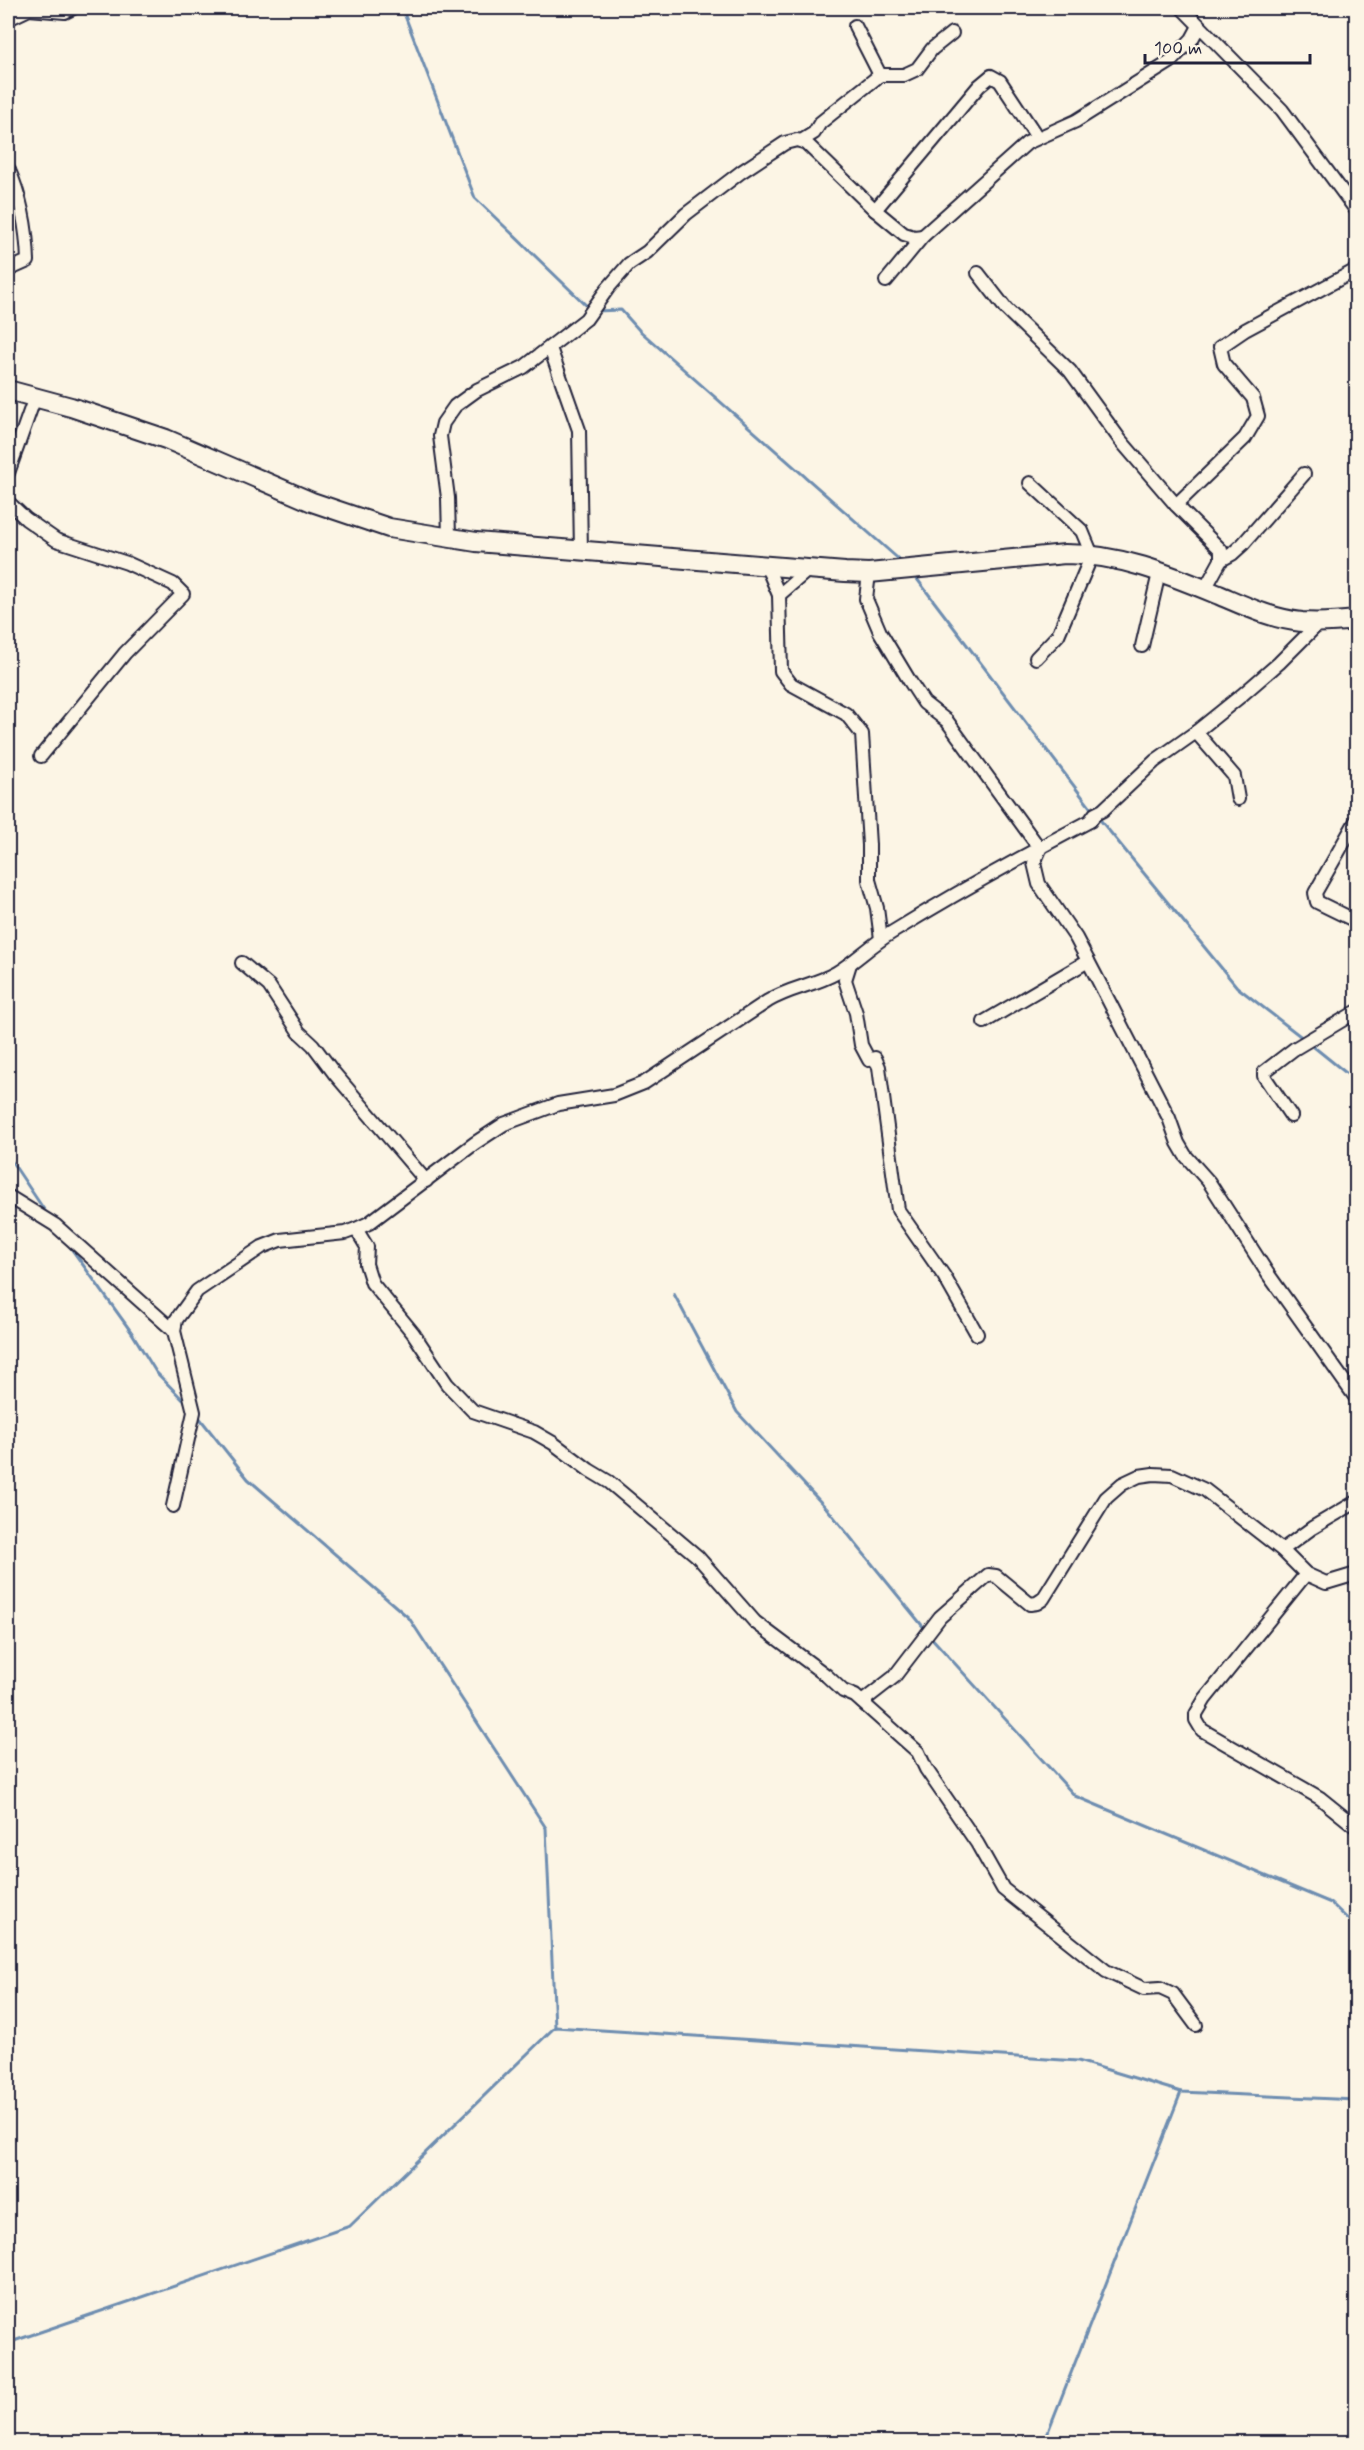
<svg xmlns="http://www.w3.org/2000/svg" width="1364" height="2450" font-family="Mynerve,sans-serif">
<rect width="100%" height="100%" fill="#fcf5e5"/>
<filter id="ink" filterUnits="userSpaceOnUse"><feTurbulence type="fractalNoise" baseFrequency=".0167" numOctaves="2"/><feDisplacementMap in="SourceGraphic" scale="12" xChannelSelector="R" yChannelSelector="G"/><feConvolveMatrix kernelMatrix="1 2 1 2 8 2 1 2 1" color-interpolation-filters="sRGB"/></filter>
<g filter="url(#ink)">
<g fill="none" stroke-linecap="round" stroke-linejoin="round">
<g stroke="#6e8db0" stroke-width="3">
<polyline points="402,8 475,198 590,309"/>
<polyline points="596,311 621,310 639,330 903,563"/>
<polyline points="914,575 1093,811"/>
<polyline points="1097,816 1237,987 1304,1039"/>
<polyline points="1309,1043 1356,1081"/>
<polyline points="8,1156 47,1214"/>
<polyline points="68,1244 132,1333 156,1372 187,1404"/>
<polyline points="674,1294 737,1412 829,1511 925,1629"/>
<polyline points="198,1416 248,1479 409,1618 546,1828 555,2027"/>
<polyline points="929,1635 1075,1796 1331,1903 1356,1927"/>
<polyline points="8,2343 350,2226 555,2027 1078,2061 1181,2092 1356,2100"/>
<polyline points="1044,2442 1181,2092"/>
</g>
<g stroke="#22223b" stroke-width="16">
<g id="minor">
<polyline points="1182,8 1282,110 1356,210"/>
<polyline points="8,19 29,9 65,12 73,8"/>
<polyline points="855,26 880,75"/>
<polyline points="801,141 814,133 820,123 880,75 904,75 917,69 932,49 952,33"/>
<path d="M8,168C21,197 27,229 28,261L8,270"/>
<polyline points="875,210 979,86 991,76 1000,81 1037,137"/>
<polyline points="978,273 1006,309 1070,371 1121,441 1176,505 1221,550 1221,560 1205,589"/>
<polyline points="886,281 923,236 1027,143 1076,121 1170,62 1192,39 1199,26"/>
<polyline points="550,348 579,430 581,552"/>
<polyline points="8,473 35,397"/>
<polyline points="1030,483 1082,531 1092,555 1058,635 1036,658"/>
<polyline points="8,502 26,519 56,540 127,563 173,584 183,594 125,653 41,756"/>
<polyline points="1176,505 1245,438 1258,416 1253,398 1224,364 1220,347 1245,330 1356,270"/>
<polyline points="449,538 448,498 440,436 443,423 455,406 477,390 524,367 586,319 608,288 629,264 647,252 686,214 741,172 785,143 797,140 806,143 875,210 904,234 914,237 923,236"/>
<polyline points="1221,560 1232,554 1243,544 1304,474"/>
<polyline points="767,567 779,595 781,671 791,684 846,714 862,734 869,845 869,880 877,908 881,939"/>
<polyline points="869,573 866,599 880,632 909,680 924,703 947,721 1040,849 1034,863 1039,884 1076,938 1098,980 1169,1118 1178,1143 1185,1155 1209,1182 1268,1274 1356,1398"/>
<polyline points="779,595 808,570"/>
<polyline points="1142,646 1159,573"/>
<polyline points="1196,732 1234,776 1238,799"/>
<polyline points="1356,821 1315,893 1317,902 1356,921"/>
<polyline points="242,963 269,986 299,1032 313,1045 334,1073 426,1181"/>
<polyline points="850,964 845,980 856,1013 861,1045 869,1060 875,1058 879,1067 898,1210 944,1276 977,1334"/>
<polyline points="984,1022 1088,961"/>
<polyline points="1291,1116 1264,1076 1264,1072 1294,1049 1356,1012"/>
<polyline points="8,1196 55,1225 174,1331"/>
<polyline points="356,1229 367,1247 366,1264 372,1283 413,1333 447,1384 473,1411 534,1432 553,1443 589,1470 609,1482 697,1556 755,1622 827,1676 843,1691 855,1696 918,1752 926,1769 977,1843 1003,1889 1106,1971 1144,1989 1160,1988 1173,1994 1196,2025"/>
<path d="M173,1506L194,1412L174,1331L176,1320L197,1291L262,1247L280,1240L345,1233L356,1229L369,1223L475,1143L504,1124L558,1104L614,1095L644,1083L768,1001C789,988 815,985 836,973C856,961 871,945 891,933C956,893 1023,856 1090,821L1095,814L1103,810L1155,761L1196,732L1242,695L1279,663L1320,622"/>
<polyline points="1282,1550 1312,1528 1356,1502"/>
<polyline points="1306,1574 1205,1699 1196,1714 1196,1720 1202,1730 1320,1798 1356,1827"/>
<polyline points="862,1702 894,1677 940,1617 988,1575 996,1576 1030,1604 1037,1603 1043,1599 1106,1498 1122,1484 1139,1476 1153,1474 1172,1475 1205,1490 1282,1550 1306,1574 1326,1583 1356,1574"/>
</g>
</g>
<g stroke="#22223b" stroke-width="22">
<path id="secondary" d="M8,390L71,407L166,439L312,502L389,528L476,542L845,572L869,573L1065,554C1120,554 1168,574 1219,595C1245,606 1272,619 1302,622C1320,623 1338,622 1356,620"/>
</g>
<use href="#minor" stroke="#fcf5e5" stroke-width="12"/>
<use href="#secondary" stroke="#fcf5e5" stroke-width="18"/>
</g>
</g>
<rect width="1364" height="2450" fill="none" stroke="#fcf5e5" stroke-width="30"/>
<rect x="15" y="15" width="1334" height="2420" fill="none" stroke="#22223b" stroke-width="2" filter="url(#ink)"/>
<path d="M1145 54v9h165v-9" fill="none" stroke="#22223b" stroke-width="3"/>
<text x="1154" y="54" font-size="18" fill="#22223b" stroke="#fcf5e5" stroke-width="4.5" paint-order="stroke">100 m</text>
</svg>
